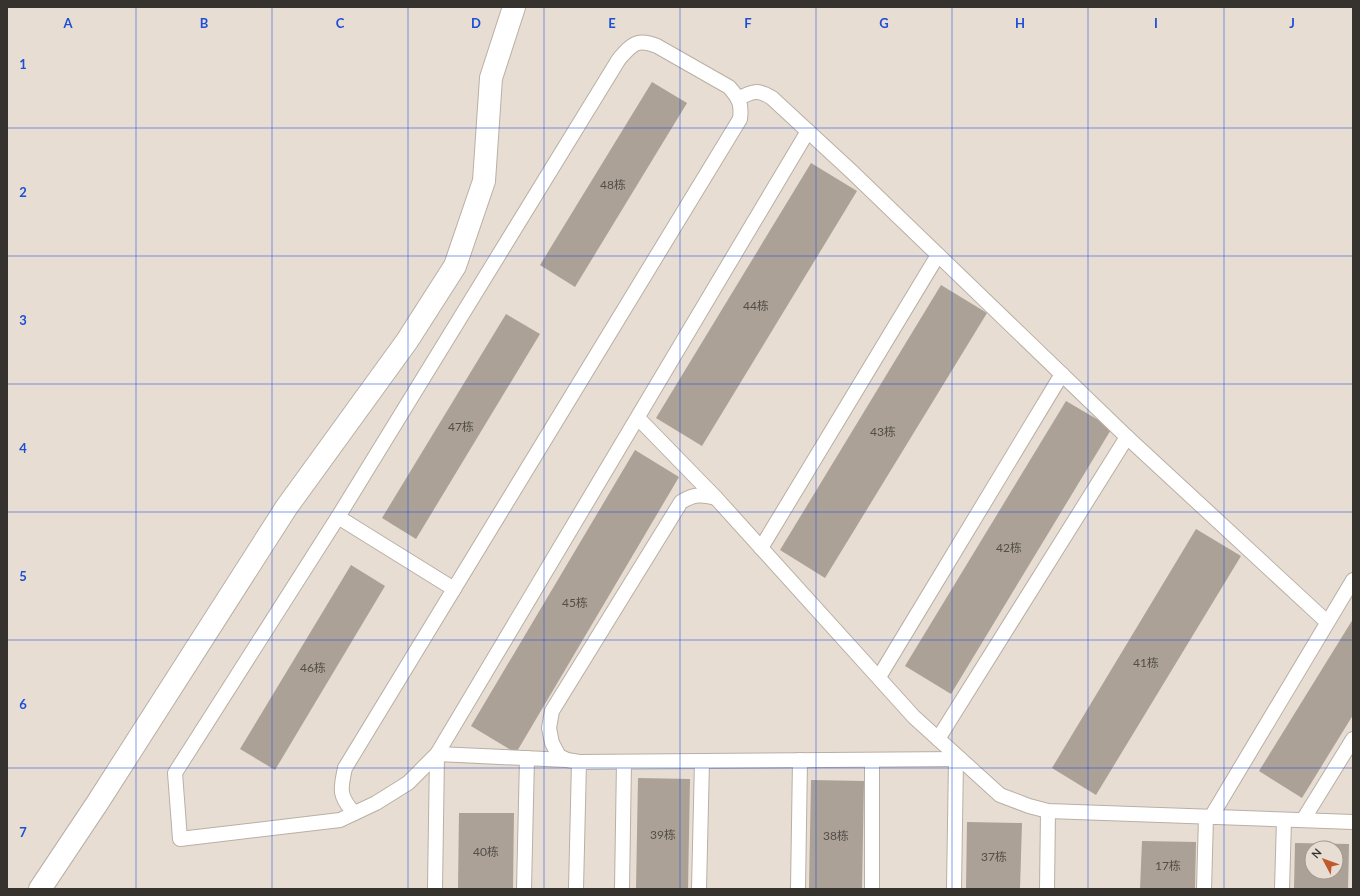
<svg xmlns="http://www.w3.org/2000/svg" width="1360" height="896" font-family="Lato,'Noto Sans SC',sans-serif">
<rect width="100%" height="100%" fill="#e7ddd2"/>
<g fill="#aba196" fill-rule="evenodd">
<polygon points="652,82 687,103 575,287 540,265"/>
<polygon points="811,163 857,191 702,446 656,418"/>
<polygon points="941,285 987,313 825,578 780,550"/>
<polygon points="506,314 540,334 416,539 382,518"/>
<polygon points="1066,401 1112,428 951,694 905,666"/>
<polygon points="635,450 679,477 516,753 471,726"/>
<polygon points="1196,529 1241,556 1096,795 1052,768"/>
<polygon points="351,565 385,586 275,770 240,749"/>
<polygon points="1353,619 1353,715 1302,798 1259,771"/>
<polygon points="638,778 690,779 688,889 636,889"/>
<polygon points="811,780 864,781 862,889 809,889"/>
<polygon points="459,813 514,813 513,889 458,889"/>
<polygon points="967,822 1022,823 1020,889 966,889"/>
<polygon points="1142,841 1196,842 1195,889 1140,889"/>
<path d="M1295,843L1349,844L1348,889H1294ZM1312,848H1336V872H1312Z"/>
</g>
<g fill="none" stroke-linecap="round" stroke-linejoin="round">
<g stroke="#b9afa4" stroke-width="16">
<g id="lane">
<path d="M738,99C752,91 758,89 772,98L851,171L1127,437L1327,622"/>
<polyline points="638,418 716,498 914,717 1000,795 1029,806 1048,811 1353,822"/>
<path d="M716,498C701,494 694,494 681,502L552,711L549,728L552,743L559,756L567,760L579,762L960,759"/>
<polyline points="338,517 454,589"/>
<polyline points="761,548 938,255"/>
<polyline points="879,677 1062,374"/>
<polyline points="938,739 1127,437"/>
<polyline points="437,754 567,760"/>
<path d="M354,813C339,796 340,790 345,768L740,119C742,104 739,98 729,87L657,46C637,38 632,44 619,59L338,517L175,773L180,839L340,820L376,803L408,783L437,754L808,131"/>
<polyline points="1211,817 1353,580"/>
<polyline points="1303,820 1353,739"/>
<polyline points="435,889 437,754"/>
<polyline points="524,889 527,758"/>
<polyline points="576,889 579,762"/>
<polyline points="622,889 624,762"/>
<polyline points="699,889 702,761"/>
<polyline points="798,889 800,760"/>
<polyline points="872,889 872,760"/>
<polyline points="954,889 956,759"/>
<polyline points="1047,889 1048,811"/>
<polyline points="1204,889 1206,817"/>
<polyline points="1282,889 1284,820"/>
</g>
</g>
<g stroke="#b9afa4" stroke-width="24">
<polyline id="street" points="40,889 98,802 286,508 407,341 455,266 484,181 491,78 514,7"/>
</g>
<use href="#lane" stroke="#fff" stroke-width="14"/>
<use href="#street" stroke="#fff" stroke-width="22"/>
</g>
<path fill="none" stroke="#1d4ed8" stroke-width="1" stroke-opacity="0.55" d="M136,7V889M272,7V889M408,7V889M544,7V889M680,7V889M816,7V889M952,7V889M1088,7V889M1224,7V889M7,128H1353M7,256H1353M7,384H1353M7,512H1353M7,640H1353M7,768H1353"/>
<g text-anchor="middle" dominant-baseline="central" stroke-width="4" stroke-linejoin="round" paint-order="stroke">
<g font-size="12" fill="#534e47">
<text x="613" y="184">48栋</text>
<text x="756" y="305">44栋</text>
<text x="461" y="426">47栋</text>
<text x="883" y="431">43栋</text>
<text x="1009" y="547">42栋</text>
<text x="575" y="602">45栋</text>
<text x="1146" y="662">41栋</text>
<text x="313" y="667">46栋</text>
<text x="663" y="834">39栋</text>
<text x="836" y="835">38栋</text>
<text x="486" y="851">40栋</text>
<text x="994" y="856">37栋</text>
<text x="1168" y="865">17栋</text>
</g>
</g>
<g font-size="13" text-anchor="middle" font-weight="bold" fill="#1d4ed8" stroke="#e7ddd2" stroke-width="4" stroke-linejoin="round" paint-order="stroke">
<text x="68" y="28">A</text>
<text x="204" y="28">B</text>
<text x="340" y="28">C</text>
<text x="476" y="28">D</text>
<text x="612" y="28">E</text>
<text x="748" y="28">F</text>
<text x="884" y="28">G</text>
<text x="1020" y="28">H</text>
<text x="1156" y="28">I</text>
<text x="1292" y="28">J</text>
<text x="23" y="69">1</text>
<text x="23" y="197">2</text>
<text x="23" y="325">3</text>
<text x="23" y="453">4</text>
<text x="23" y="581">5</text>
<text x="23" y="709">6</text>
<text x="23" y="837">7</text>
</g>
<rect width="1360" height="896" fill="none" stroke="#36322d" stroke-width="16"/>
<g transform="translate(1324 860) rotate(311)"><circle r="19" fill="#e7ddd2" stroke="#a09990"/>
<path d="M0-3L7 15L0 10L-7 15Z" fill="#c0592d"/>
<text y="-6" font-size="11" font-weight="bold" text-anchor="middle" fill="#36322d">N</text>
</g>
</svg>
